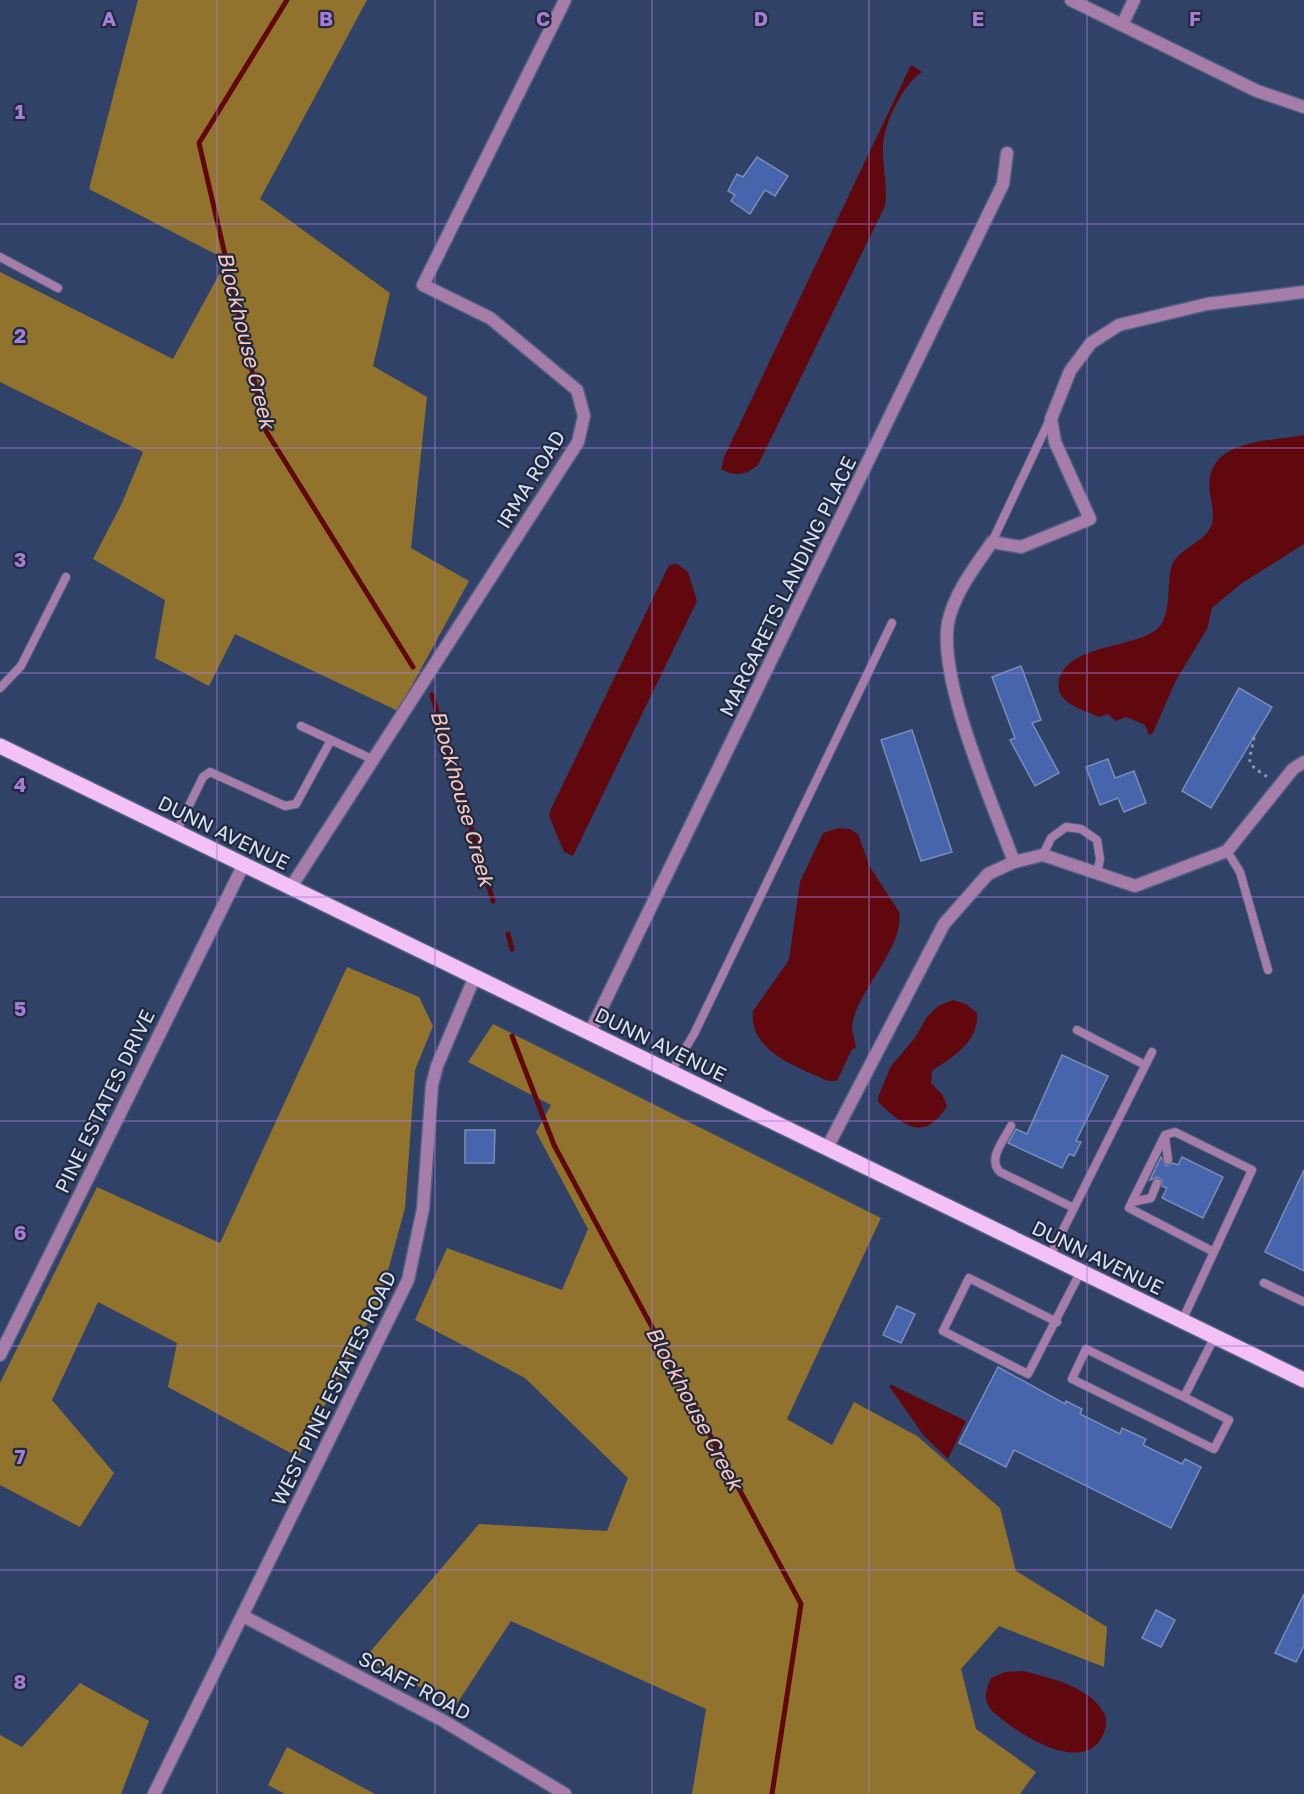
<svg xmlns="http://www.w3.org/2000/svg" width="1304" height="1794" font-family="'Golos Text',sans-serif">
<rect width="100%" height="100%" fill="#304268"/>
<g fill="#92732e">
<polygon points="138,0 367,0 260,199 390,293 373,366 427,397 411,548 469,581 398,711 235,634 209,686 155,658 165,600 93,559 122,503 143,452 0,382 0,272 173,359 227,260 89,189"/>
<polygon points="347,967 419,997 433,1026 415,1070 405,1208 380,1300 298,1457 168,1387 177,1343 98,1302 52,1400 114,1473 80,1527 0,1485 0,1383 97,1187 220,1243"/>
<polygon points="493,1024 881,1218 787,1419 832,1445 854,1402 917,1436 1000,1508 1016,1571 1107,1627 1104,1667 999,1626 961,1669 976,1729 1036,1772 1020,1794 692,1794 706,1709 511,1621 456,1705 364,1659 479,1524 607,1531 628,1478 525,1378 415,1320 447,1248 562,1290 588,1229 536,1132 551,1105 468,1062"/>
<polygon points="80,1683 149,1721 121,1794 0,1794 0,1735 22,1747"/>
<polygon points="287,1747 375,1794 285,1794 268,1785"/>
</g>
<g fill="#60080e">
<path d="M911,65L922,72C904,83 884,123 883,145C882,165 888,185 885,206L758,465C746,475 735,477 721,469L724,457Z"/>
<path d="M1304,435V544L1242,583L1212,608L1207,629L1175,682L1153,733L1149,735L1145,725L1126,717L1116,721L1108,714L1099,717C1084,710 1054,703 1059,681C1067,642 1142,649 1160,626C1171,611 1167,586 1171,568C1175,551 1200,544 1209,530C1216,519 1212,506 1210,494C1202,439 1266,442 1304,435Z"/>
<polygon points="677,564 688,572 697,601 573,856 564,852 549,816 551,809 669,565"/>
<path d="M838,828L850,829L858,834L870,867L899,912C906,947 852,996 852,1029C853,1035 855,1042 856,1048L852,1049L837,1081H828C800,1068 748,1052 753,1011L789,960L800,882L823,833Z"/>
<path d="M953,1000L966,1004L977,1013C979,1042 953,1057 932,1071L931,1083L942,1094L947,1106C924,1144 902,1125 878,1102V1097L891,1066L914,1039L927,1017L938,1006Z"/>
<polygon points="892,1385 966,1421 948,1459 924,1436 889,1386"/>
<path d="M1023,1671C1050,1678 1089,1686 1104,1713C1108,1720 1106,1728 1103,1735C1085,1773 1029,1740 1007,1723C987,1708 980,1702 991,1678L1005,1672Z"/>
</g>
<g fill="none" stroke-linecap="round" stroke-linejoin="round">
<g stroke="#60080e" stroke-width="5">
<polyline points="287,0 199,143 266,431 413,667"/>
<polyline points="432,695 493,901"/>
<polyline points="508,934 512,949"/>
<polyline points="512,1036 554,1145 801,1604 772,1794"/>
</g>
</g>
<g fill="#4665ad" stroke="#788db8" stroke-width="1.5">
<polygon points="757,157 788,176 775,196 765,190 750,214 731,201 735,195 728,191 737,174 743,177"/>
<polygon points="1021,666 1041,720 1032,723 1059,773 1035,786 1010,740 1015,738 992,677"/>
<polygon points="1239,688 1272,707 1211,808 1182,791"/>
<polygon points="912,730 952,852 921,861 881,740"/>
<polygon points="1108,759 1115,778 1134,771 1146,803 1124,812 1118,798 1100,805 1086,767"/>
<polygon points="1062,1055 1108,1076 1076,1141 1081,1142 1074,1156 1069,1154 1062,1168 1008,1143 1016,1129 1027,1134"/>
<polygon points="465,1130 495,1130 494,1163 465,1163"/>
<polygon points="1161,1157 1166,1166 1173,1163 1178,1165 1182,1157 1223,1177 1203,1218 1162,1198 1167,1188 1162,1186 1162,1180 1157,1177 1150,1180"/>
<polygon points="1304,1170 1304,1271 1265,1252"/>
<polygon points="897,1306 915,1314 901,1343 883,1335"/>
<polygon points="998,1367 1065,1404 1066,1401 1082,1409 1080,1414 1120,1434 1122,1428 1146,1439 1143,1445 1182,1464 1185,1459 1201,1467 1171,1528 1014,1450 1006,1467 959,1443"/>
<polygon points="1304,1594 1304,1646 1296,1662 1275,1653"/>
<polygon points="1156,1610 1175,1620 1161,1647 1142,1638"/>
</g>
<g fill="none" stroke-linecap="round" stroke-linejoin="round">
<g stroke="#4e5f82" stroke-width="10">
<g id="lane">
<polyline points="0,257 58,288"/>
<polyline points="992,542 1050,419"/>
<polyline points="0,688 21,666 66,577"/>
<polyline points="301,726 374,760"/>
<polyline points="176,832 203,777 210,772 285,806 296,804 331,740"/>
<polyline points="1227,851 1240,872 1268,970"/>
<polyline points="1043,855 1051,838 1066,827 1081,829 1097,840 1100,859 1097,873"/>
<polyline points="1077,1030 1145,1065"/>
<polyline points="671,1072 694,1034 892,623"/>
<path d="M1011,1126C1004,1140 987,1159 1000,1172L1074,1208"/>
<polyline points="1165,1137 1168,1160"/>
<polyline points="1132,1202 1151,1198 1157,1183"/>
<polyline points="1050,1256 1152,1052"/>
<polyline points="1264,1283 1304,1302"/>
<polyline points="1182,1321 1252,1170 1175,1132 1165,1135 1129,1208 1214,1252"/>
<polyline points="1057,1322 969,1278 943,1331 1028,1374 1081,1271"/>
<polyline points="1184,1397 1086,1349 1072,1379 1214,1449 1229,1420 1184,1397 1215,1336"/>
</g>
</g>
<g stroke="#4e5f82" stroke-width="15">
<g id="street">
<polyline points="1071,0 1257,91 1304,107"/>
<polyline points="1122,25 1134,0"/>
<path d="M1014,862C993,804 938,681 948,623C954,593 975,567 992,542L1021,547L1090,519L1055,442L1051,419L1070,371L1091,343L1119,325L1207,304L1304,292"/>
<polyline points="291,887 578,442 584,416 577,390 490,318 423,285 565,0"/>
<polyline points="590,1032 1003,184 1007,153"/>
<polyline points="827,1148 944,924 988,874 1014,862 1043,855 1135,886 1227,851 1293,769 1304,762"/>
<polyline points="0,1355 244,864"/>
<polyline points="243,1616 442,1720 565,1794"/>
<polyline points="154,1794 408,1280 423,1209 432,1085 437,1066 475,976"/>
</g>
</g>
<g stroke="#4e5f82" stroke-width="18">
<polyline id="primary" points="0,746 1304,1380"/>
</g>
<path stroke="#8796b4" stroke-width="3" stroke-dasharray="3 4.5" stroke-linecap="butt" d="M1254,737C1250,764 1242,760 1269,778"/>
<use href="#lane" stroke="#a67ca8" stroke-width="8"/>
<use href="#street" stroke="#a67ca8" stroke-width="12"/>
<use href="#primary" stroke="#f4c1f7" stroke-width="15"/>
</g>
<path fill="none" stroke="#a47dd9" stroke-width="1.5" stroke-opacity="0.55" d="M217,0V1794M435,0V1794M652,0V1794M869,0V1794M1087,0V1794M0,224H1304M0,448H1304M0,673H1304M0,897H1304M0,1121H1304M0,1346H1304M0,1570H1304"/>
<g text-anchor="middle" dominant-baseline="central" stroke-width="4.5" stroke-linejoin="round" paint-order="stroke">
<g font-size="20" fill="#d6e1f9" stroke="#21293b">
<text transform="translate(530 479) rotate(-58)">IRMA ROAD</text>
<text transform="translate(787 586) rotate(-64)">MARGARETS LANDING PLACE</text>
<text transform="translate(224 832) rotate(26)">DUNN AVENUE</text>
<text transform="translate(661 1044) rotate(26)">DUNN AVENUE</text>
<text transform="translate(104 1101) rotate(-64)">PINE ESTATES DRIVE</text>
<text transform="translate(1098 1257) rotate(26)">DUNN AVENUE</text>
<text transform="translate(333 1388) rotate(-64)">WEST PINE ESTATES ROAD</text>
<text transform="translate(415 1685) rotate(28)">SCAFF ROAD</text>
</g>
<g font-size="21" font-style="italic" fill="#fcc8c3" stroke="#21293b">
<text transform="translate(247 340) rotate(76)">Blockhouse Creek</text>
<text transform="translate(463 798) rotate(74)">Blockhouse Creek</text>
<text transform="translate(695 1408) rotate(62)">Blockhouse Creek</text>
</g>
</g>
<g font-size="20" text-anchor="middle" font-weight="bold" fill="#a47dd9" stroke="#21293b" stroke-width="4.5" stroke-linejoin="round" paint-order="stroke">
<text x="109" y="26">A</text>
<text x="326" y="26">B</text>
<text x="543" y="26">C</text>
<text x="761" y="26">D</text>
<text x="978" y="26">E</text>
<text x="1195" y="26">F</text>
<text x="20" y="119">1</text>
<text x="20" y="343">2</text>
<text x="20" y="567">3</text>
<text x="20" y="792">4</text>
<text x="20" y="1016">5</text>
<text x="20" y="1240">6</text>
<text x="20" y="1464">7</text>
<text x="20" y="1689">8</text>
</g>
</svg>
